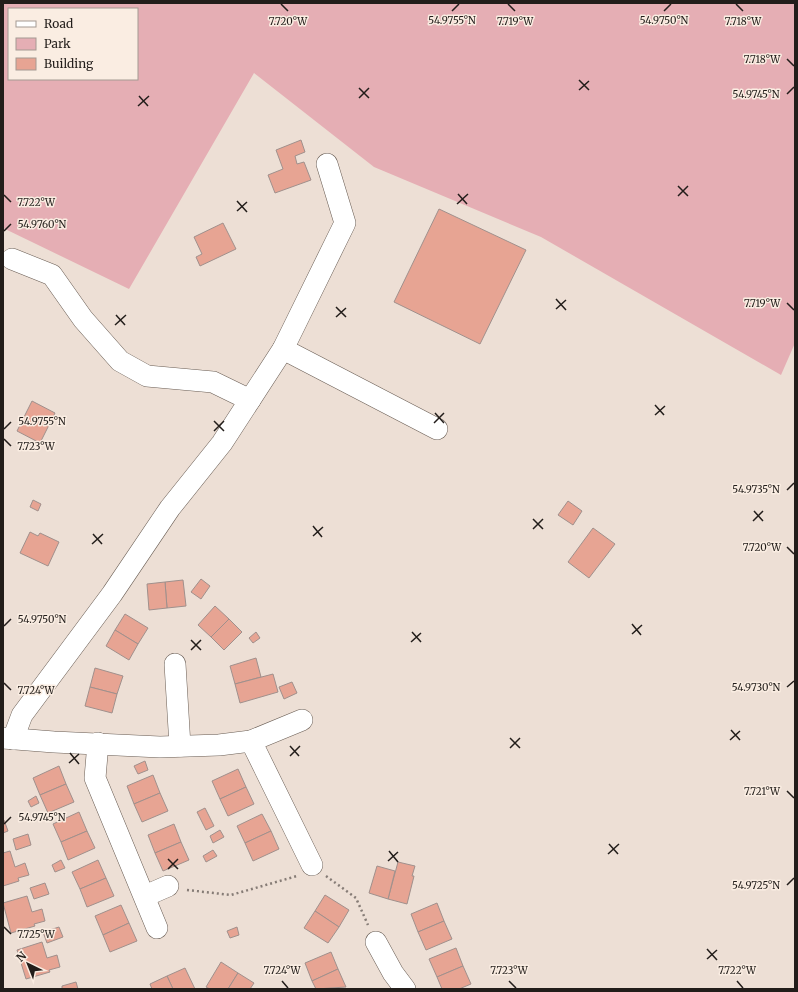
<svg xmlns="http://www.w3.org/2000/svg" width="798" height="992" font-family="Merriweather,serif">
<rect width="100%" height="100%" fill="#eddfd5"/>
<path fill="#e5aeb4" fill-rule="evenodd" d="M3,3H795V343L781,375L541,237L374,167L254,73L129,289L3,228ZM9,9H137V79H9Z"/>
<g fill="#e7a493" stroke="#a0908c">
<polygon points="301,140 305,152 295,156 297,164 304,162 311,180 275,193 268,175 283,169 276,150"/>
<polygon points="439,209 526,250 480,344 394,302"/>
<polygon points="223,223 236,249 200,266 196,257 202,254 194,237"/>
<polygon points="32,401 55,413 40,443 17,431"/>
<polygon points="33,500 41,504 38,511 30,507"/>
<polygon points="568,501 582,511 573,525 558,515"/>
<polygon points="593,528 615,544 589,578 568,562"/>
<polygon points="30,532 38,536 40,533 59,542 48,566 20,553"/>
<polygon points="201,579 210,586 201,599 191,592"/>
<polygon points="183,580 186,606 167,608 165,582"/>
<polygon points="165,582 167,608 149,610 147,584"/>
<polygon points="215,606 229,619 211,637 198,625"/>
<polygon points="125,614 148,628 138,644 115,630"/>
<polygon points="229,619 242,632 224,650 211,637"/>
<polygon points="115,630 138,644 129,660 106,646"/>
<polygon points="256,632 260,638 253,643 249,638"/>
<polygon points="256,658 261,677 235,684 230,666"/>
<polygon points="95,668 123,676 117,694 90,687"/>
<polygon points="273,674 278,692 240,703 235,684"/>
<polygon points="292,682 297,693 284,699 279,687"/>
<polygon points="90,687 117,694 112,713 85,706"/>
<polygon points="145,761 148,770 138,774 134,766"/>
<polygon points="59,766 66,784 40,795 33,778"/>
<polygon points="238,769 246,787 220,799 212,781"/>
<polygon points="153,775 160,793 134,804 127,786"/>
<polygon points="66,784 74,802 48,813 40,795"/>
<polygon points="246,787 254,804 228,816 220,799"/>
<polygon points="160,793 168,811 142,822 134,804"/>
<polygon points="36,796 39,803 31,807 28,801"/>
<polygon points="205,808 214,826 206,830 197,812"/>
<polygon points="79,812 87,831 61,842 53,824"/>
<polygon points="262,814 271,831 245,843 237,826"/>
<polygon points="3,820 4,820 8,831 3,833"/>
<polygon points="174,824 181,842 155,853 148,835"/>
<polygon points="220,830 224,837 213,843 210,836"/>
<polygon points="87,831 95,848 68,860 61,842"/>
<polygon points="271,831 279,849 253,861 245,843"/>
<polygon points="28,834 31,845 16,850 13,839"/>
<polygon points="181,842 189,860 163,871 155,853"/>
<polygon points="213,850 217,856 206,862 203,856"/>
<polygon points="10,851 15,867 25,863 29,875 18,878 19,881 3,886 3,853"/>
<polygon points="61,860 65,868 55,872 52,865"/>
<polygon points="98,860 106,878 80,889 72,872"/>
<polygon points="398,862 415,866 412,876 414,876 407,904 388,899"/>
<polygon points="377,866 395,871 388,899 369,893"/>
<polygon points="106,878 114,896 87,907 80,889"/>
<polygon points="45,883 49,894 34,899 30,888"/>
<polygon points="325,895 349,910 339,927 315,911"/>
<polygon points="27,896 32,912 42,909 45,921 34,924 35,926 11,933 3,903"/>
<polygon points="437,903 444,921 418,932 411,914"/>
<polygon points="121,905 129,923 103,935 95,916"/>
<polygon points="315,911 339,927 328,943 304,928"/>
<polygon points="444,921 452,939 426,950 418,932"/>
<polygon points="129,923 137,941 110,952 103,935"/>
<polygon points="59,927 63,937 47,943 43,932"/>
<polygon points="237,927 239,935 230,938 227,931"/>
<polygon points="42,942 47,958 57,955 60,967 49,970 50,972 26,979 17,950"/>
<polygon points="456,948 463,966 437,977 429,959"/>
<polygon points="331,952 338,969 312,981 305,963"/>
<polygon points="221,962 238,973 228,989 210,989 206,987"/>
<polygon points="463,966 471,984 459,989 442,989 437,977"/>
<polygon points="185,968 195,989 173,989 167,976"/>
<polygon points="338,969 346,987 316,989 312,981"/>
<polygon points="238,973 254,983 250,989 228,989"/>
<polygon points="167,976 173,989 152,989 150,984"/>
<polygon points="76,982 78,989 62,989 62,986"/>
</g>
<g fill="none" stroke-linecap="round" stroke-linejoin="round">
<g stroke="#695d54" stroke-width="22">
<g id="minor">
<polyline points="12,259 52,275 83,319 120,361 147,376 213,382 250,400"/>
<polyline points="283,349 437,429"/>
<polyline points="175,664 180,746"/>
<polyline points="3,738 54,742 160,747 219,745 251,741 302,720"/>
<polyline points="13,739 22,715 112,594 170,508 222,443 283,349 345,223 327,164"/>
<polyline points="251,741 312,865"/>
<polyline points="98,743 95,778 157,928"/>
<polyline points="145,896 168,886"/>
<polyline points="376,942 393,973 405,989"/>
</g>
</g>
<g stroke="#867c76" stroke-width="2.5" stroke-dasharray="2 3" stroke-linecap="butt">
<polyline points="326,876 356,898 368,925"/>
<polyline points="187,890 231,895 297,876"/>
</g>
<use href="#minor" stroke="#fff" stroke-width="21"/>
</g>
<path fill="none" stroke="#221d1a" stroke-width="1.5" d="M281,4L288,11M508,4L515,11M736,4L743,11M452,11L459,4M664,11L671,4M787,59L794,66M579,80L589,90M359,88L369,98M579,90L589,81M787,94L794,87M139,96L148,106M359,98L369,88M138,106L149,96M678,186L688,196M458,194L467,204M4,195L11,202M678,196L688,186M237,201L247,212M457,204L468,194M237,211L247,202M4,231L11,224M556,299L566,310M787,303L794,310M336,307L346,317M556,309L566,300M116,315L125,325M336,317L346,308M115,325L126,315M655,405L664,415M435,413L444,423M655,415L665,406M214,421L224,431M434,423L444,413M4,429L11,422M214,431L224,421M4,439L11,446M787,490L794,483M754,511L763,521M533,519L543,529M753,521L763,511M313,526L322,537M533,529L543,519M93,534L102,544M313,536L323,527M92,544L103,534M787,547L794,554M632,624L641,635M4,626L11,619M412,632L421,642M632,634L642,625M191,640L201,650M411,642L421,633M191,650L201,640M4,683L11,690M787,687L794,681M731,730L740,740M510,738L520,748M730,740L740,731M290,746L299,756M510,748L520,738M70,753L79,764M290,756L300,746M69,763L79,754M787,791L794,798M4,824L11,817M609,844L618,854M389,851L398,862M608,854L619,844M168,859L178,869M388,861L398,852M168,869L178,859M787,885L794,878M4,927L11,934M707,949L717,960M707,959L717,950M282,981L288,988M509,981L516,988M737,981L743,988"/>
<g font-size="10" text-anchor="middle" fill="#221d1a" stroke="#faede2" stroke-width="3" stroke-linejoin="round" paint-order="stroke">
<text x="452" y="24">54.9755°N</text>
<text x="664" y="24">54.9750°N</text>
<text x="288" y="25">7.720°W</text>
<text x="515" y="25">7.719°W</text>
<text x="743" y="25">7.718°W</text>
<text x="762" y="63">7.718°W</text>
<text x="756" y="98">54.9745°N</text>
<text x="36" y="206">7.722°W</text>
<text x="42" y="228">54.9760°N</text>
<text x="762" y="307">7.719°W</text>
<text x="42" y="425">54.9755°N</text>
<text x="36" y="450">7.723°W</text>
<text x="756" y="493">54.9735°N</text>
<text x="762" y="551">7.720°W</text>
<text x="42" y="623">54.9750°N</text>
<text x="756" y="691">54.9730°N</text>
<text x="36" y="694">7.724°W</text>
<text x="762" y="795">7.721°W</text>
<text x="42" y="821">54.9745°N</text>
<text x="756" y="889">54.9725°N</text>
<text x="36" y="938">7.725°W</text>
<text x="282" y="974">7.724°W</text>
<text x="509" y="974">7.723°W</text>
<text x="737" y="974">7.722°W</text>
</g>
<rect width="798" height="992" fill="none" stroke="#221d1a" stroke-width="8"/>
<rect x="8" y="8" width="130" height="72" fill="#faede2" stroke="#a49a92"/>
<rect x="16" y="21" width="20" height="6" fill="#ffffff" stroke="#a49a92"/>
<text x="44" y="28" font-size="12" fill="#221d1a">Road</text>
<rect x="16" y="38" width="20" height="12" fill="#e5aeb4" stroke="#a49a92"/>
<text x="44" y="48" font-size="12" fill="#221d1a">Park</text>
<rect x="16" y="58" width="20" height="12" fill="#e7a493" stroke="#a49a92"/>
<text x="44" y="68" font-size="12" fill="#221d1a">Building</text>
<g transform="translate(28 964) rotate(317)" stroke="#faede2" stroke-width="3" paint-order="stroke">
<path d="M0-3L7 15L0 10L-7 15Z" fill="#221d1a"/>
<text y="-6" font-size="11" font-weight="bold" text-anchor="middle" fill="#221d1a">N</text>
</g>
</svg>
